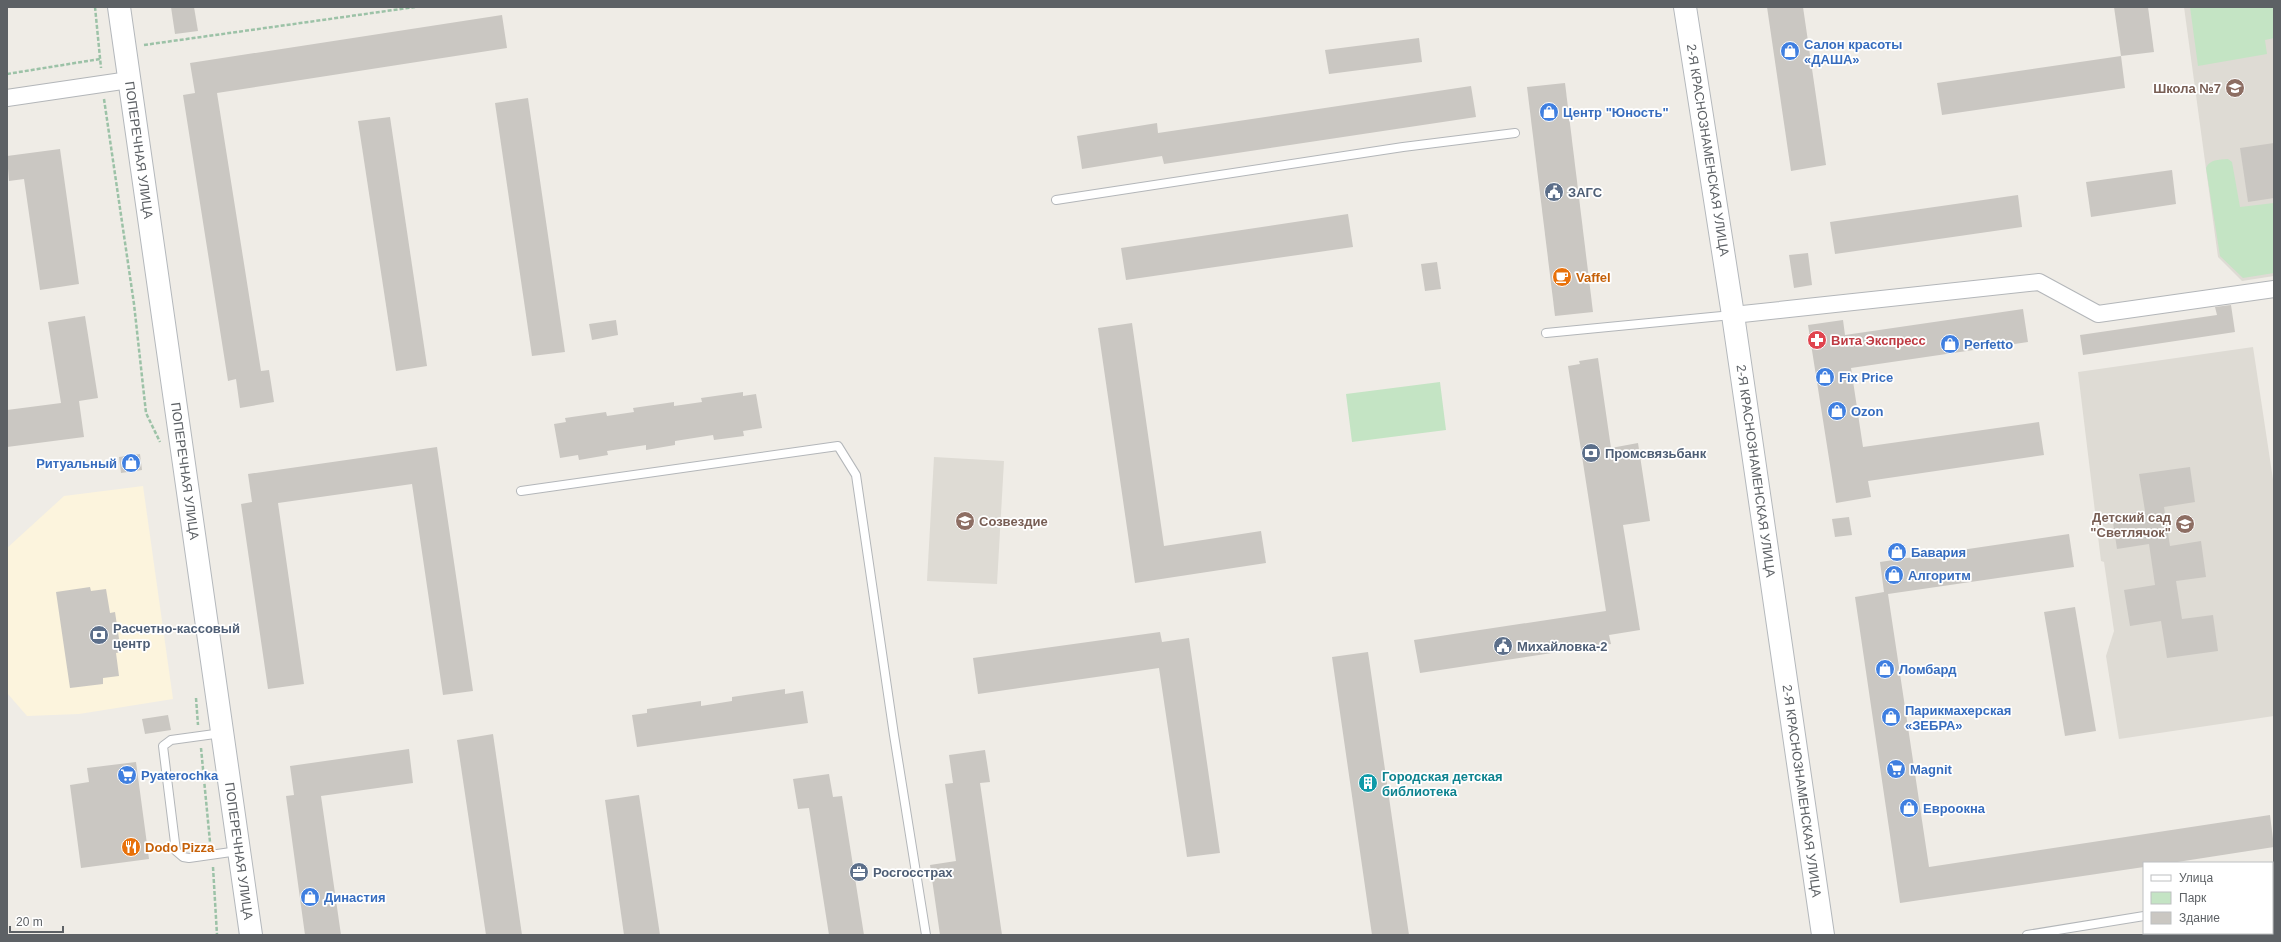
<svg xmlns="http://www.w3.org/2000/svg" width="2281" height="942" font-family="Helvetica,sans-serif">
<rect width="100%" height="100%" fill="#efece6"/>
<polygon fill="#fcf4dd" points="143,486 173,699 79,714 27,716 7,693 7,548 64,496"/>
<g fill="#dedbd4">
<polygon points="2184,7 2274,7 2274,276 2242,281 2218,257"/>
<polygon points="2253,347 2274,486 2274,716 2119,739 2106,656 2114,631 2104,562 2101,561 2078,372"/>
<polygon points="934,457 1004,461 997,584 927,581"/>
</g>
<g fill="#c4e4c4">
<polygon points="2190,7 2274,7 2274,38 2265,40 2267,54 2198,66"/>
<path d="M2228,159L2232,162L2240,207L2274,203V273L2243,278L2220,256L2206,168C2210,159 2218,160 2228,159Z"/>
<polygon points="1440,382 1446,430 1352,442 1346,394"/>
</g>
<g fill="#cac7c2">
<polygon points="171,7 194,7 198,31 175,34"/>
<polygon points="1767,7 1803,7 1826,165 1791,171"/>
<polygon points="2114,7 2148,7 2154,52 2121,56"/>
<polygon points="502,15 507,48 217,93 261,371 269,370 274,402 240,408 236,379 228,381 183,95 195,93 190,63"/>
<polygon points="1419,38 1422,62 1329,74 1325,50"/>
<polygon points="2121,56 2125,88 1942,115 1937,83"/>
<polygon points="1565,83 1593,312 1555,316 1527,87"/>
<polygon points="1471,86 1476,117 1164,164 1162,156 1082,169 1077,136 1157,123 1158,133"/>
<polygon points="528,98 565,352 532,356 495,103"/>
<polygon points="390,117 427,366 396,371 358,121"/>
<polygon points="2274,143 2274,198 2248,202 2240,148"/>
<polygon points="60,149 79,284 40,290 24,179 9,181 7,156"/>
<polygon points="2172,170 2176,204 2091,217 2086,182"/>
<polygon points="2018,195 2022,227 1835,254 1830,222"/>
<polygon points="1348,214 1353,247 1126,280 1121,248"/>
<polygon points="1808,253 1812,285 1794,288 1789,255"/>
<polygon points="1437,262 1441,289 1425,291 1421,264"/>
<polygon points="2231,305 2235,332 2083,355 2080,335 2217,315 2215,307"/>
<polygon points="2023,309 2028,342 1851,368 1863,447 2039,422 2044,455 1868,481 1871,497 1836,503 1808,325 1843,320 1845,335"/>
<polygon points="85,316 98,398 79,401 84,437 7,447 7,410 61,403 48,322"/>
<polygon points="616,320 618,335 592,340 589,324"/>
<polygon points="1132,323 1164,546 1261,531 1266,563 1135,583 1098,328"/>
<polygon points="1598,358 1611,448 1638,443 1650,521 1623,525 1640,630 1609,635 1611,644 1420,673 1414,640 1606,611 1568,366 1580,364 1579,361"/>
<polygon points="743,392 743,396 756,394 762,428 743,431 744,436 714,440 713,435 675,441 675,445 646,450 646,445 607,451 608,455 579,460 578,455 560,458 554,424 566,422 565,418 606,412 607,416 634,412 633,408 674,402 674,406 702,402 701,398"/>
<polygon points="437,447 473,691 443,695 412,484 278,503 304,684 268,689 241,504 252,502 248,474"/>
<polygon points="140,454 142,470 121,473 119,457"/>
<polygon points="2190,467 2195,502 2164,507 2170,546 2201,541 2206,577 2176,581 2182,619 2213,615 2218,651 2167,658 2161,621 2130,626 2124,590 2155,585 2149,544 2117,549 2112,516 2145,511 2139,474"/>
<polygon points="1849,517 1852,535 1835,537 1832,519"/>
<polygon points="2069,534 2074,567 1888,594 1929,867 2270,815 2274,847 2171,863 2144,863 2144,867 1900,903 1855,597 1884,592 1880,562"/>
<polygon points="90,587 91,591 106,589 110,613 115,612 121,652 116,653 119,676 103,678 103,684 70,688 56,592"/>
<polygon points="2075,607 2096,731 2065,736 2044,612"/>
<polygon points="1160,632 1162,642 1189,638 1220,853 1187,857 1159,668 978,694 973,658"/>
<polygon points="1368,652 1405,908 1409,935 1372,935 1332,657"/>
<polygon points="785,689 785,694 803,691 808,723 637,747 632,715 647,713 647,709 701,701 701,706 732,701 732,697"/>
<polygon points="168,715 171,730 145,734 142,719"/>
<polygon points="493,734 522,935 486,935 457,740"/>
<polygon points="409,749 413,783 321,796 341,935 305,935 286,796 294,795 290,766"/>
<polygon points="985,750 990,782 980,783 1002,935 940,935 930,865 956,861 945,784 953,783 949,755"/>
<polygon points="136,762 149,859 81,868 70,785 89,782 87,768"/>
<polygon points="829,774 833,797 842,796 864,935 829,935 809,808 798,809 793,779"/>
<polygon points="639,795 660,935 624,935 605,800"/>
</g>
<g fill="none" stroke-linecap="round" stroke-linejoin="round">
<g stroke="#b3b6b9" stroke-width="10">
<g id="lane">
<polyline points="1056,200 1403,147 1515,133"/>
<polyline points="1546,333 1732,315"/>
<polyline points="521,491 838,446 856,475 894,735 926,935"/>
<polyline points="222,733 171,740 163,746 176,851 183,857 189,858 238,851"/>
<polyline points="2234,933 2235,935"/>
<polyline points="2027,935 2144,916"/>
</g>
</g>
<g stroke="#b3b6b9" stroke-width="18">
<g id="street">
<polyline points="7,98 129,80"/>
<polyline points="1733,315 2039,282 2098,314 2274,289"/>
</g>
</g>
<g stroke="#b4b8bc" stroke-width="24">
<g id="secondary">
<polyline points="119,7 251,935"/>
<polyline points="1685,7 1733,315 1823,935"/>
</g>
</g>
<g stroke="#9cc2a7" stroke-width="2.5" stroke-dasharray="4 2" stroke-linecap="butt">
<polyline points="95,7 101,68"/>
<polyline points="144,45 415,7"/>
<polyline points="7,74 100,59"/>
<polyline points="104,99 134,304 146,413 160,442"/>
<polyline points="196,698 198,725"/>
<polyline points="201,748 210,842"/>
<polyline points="213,867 217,935"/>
</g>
<use href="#lane" stroke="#fff" stroke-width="8"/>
<use href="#street" stroke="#fff" stroke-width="16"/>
<use href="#secondary" stroke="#fff" stroke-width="22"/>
</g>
<defs>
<g id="shop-disc" transform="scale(1)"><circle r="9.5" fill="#3f7fe0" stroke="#fff"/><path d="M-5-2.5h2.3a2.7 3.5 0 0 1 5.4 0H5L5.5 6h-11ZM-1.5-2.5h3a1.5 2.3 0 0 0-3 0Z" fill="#fff"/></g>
<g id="school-disc" transform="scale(1)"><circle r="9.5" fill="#8d6e63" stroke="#fff"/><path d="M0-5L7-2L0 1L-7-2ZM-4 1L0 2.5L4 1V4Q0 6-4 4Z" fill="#fff"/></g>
<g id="civic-disc" transform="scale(1)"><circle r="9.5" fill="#5c6f8a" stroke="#fff"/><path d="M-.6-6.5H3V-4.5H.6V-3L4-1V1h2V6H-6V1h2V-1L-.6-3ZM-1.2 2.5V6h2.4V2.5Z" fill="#fff"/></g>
<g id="cafe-disc" transform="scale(1)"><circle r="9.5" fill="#e8710a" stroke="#fff"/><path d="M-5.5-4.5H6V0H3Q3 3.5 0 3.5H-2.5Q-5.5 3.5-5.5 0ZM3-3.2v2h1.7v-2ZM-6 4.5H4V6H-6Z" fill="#fff"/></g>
<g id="pharmacy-disc" transform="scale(1)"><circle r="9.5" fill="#e0444e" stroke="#fff"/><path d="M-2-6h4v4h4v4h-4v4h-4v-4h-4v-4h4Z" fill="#fff"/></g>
<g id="bank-disc" transform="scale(1)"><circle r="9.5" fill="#5c6f8a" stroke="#fff"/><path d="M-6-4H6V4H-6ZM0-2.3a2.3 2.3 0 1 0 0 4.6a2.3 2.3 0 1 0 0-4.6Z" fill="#fff"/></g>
<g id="supermarket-disc" transform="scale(1)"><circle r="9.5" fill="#3f7fe0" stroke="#fff"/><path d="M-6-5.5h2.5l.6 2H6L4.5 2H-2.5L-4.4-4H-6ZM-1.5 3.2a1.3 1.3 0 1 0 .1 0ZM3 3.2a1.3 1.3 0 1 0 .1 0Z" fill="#fff"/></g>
<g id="building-disc" transform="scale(1)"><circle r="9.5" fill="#0f9aa8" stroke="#fff"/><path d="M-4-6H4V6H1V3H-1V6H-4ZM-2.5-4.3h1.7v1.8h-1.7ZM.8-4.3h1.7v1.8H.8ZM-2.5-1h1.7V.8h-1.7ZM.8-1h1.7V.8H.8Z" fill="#fff"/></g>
<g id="restaurant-disc" transform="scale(1)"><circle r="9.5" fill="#e8710a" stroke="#fff"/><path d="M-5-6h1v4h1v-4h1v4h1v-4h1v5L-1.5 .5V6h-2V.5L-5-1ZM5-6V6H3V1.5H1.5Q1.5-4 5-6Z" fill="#fff"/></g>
<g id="office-disc" transform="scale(1)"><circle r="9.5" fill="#5c6f8a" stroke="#fff"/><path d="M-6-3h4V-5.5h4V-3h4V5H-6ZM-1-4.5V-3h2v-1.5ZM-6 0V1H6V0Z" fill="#fff"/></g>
</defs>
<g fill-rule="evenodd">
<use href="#shop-disc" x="1790" y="51"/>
<use href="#school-disc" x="2235" y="88"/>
<use href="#shop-disc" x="1549" y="112"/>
<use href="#civic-disc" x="1554" y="192"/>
<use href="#cafe-disc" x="1562" y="277"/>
<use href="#pharmacy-disc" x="1817" y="340"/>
<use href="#shop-disc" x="1950" y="344"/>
<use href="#shop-disc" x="1825" y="377"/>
<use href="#shop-disc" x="1837" y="411"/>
<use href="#bank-disc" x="1591" y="453"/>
<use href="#shop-disc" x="131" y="463"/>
<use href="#school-disc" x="965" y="521"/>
<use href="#school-disc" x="2185" y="524"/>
<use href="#shop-disc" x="1897" y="552"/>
<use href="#shop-disc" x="1894" y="575"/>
<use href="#bank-disc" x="99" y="635"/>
<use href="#civic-disc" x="1503" y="646"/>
<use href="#shop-disc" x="1885" y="669"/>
<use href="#shop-disc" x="1891" y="717"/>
<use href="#supermarket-disc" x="1896" y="769"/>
<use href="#supermarket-disc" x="127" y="775"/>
<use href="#building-disc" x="1368" y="783"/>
<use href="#shop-disc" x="1909" y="808"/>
<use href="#restaurant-disc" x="131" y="847"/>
<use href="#office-disc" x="859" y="872"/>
<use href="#shop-disc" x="310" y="897"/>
</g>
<g text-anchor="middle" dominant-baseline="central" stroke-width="3.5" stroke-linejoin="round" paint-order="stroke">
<g font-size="13" font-weight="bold" fill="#366cbe" stroke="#fff" text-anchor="start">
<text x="1804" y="44">Салон красоты<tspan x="1804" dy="15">«ДАША»</tspan></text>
<text x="1563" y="112">Центр "Юность"</text>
<text x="1964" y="344">Perfetto</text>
<text x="1839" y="377">Fix Price</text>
<text x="1851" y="411">Ozon</text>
<text x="117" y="463" text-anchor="end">Ритуальный</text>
<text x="1911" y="552">Бавария</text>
<text x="1908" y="575">Алгоритм</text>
<text x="1899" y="669">Ломбард</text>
<text x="1905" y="710">Парикмахерская<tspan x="1905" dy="15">«ЗЕБРА»</tspan></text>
<text x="1910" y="769">Magnit</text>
<text x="141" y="775">Pyaterochka</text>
<text x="1923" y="808">Евроокна</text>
<text x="324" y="897">Династия</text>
</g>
<g font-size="13" font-weight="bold" fill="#785e54" stroke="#fff" text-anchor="end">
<text x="2221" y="88">Школа №7</text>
<text x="2171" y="517">Детский сад<tspan x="2171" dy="15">"Светлячок"</tspan></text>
<text x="979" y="521" text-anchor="start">Созвездие</text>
</g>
<g font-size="13" fill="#5d6165" stroke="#fff">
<text transform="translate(139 150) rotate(82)">ПОПЕРЕЧНАЯ УЛИЦА</text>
<text transform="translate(1708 150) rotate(81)">2-Я КРАСНОЗНАМЕНСКАЯ УЛИЦА</text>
<text transform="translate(185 471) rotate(82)">ПОПЕРЕЧНАЯ УЛИЦА</text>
<text transform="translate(1756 471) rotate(82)">2-Я КРАСНОЗНАМЕНСКАЯ УЛИЦА</text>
<text transform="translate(1802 791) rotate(82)">2-Я КРАСНОЗНАМЕНСКАЯ УЛИЦА</text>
<text transform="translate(239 851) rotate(82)">ПОПЕРЕЧНАЯ УЛИЦА</text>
</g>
<g font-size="13" font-weight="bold" fill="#4e5e75" stroke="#fff" text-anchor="start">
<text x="1568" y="192">ЗАГС</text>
<text x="1605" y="453">Промсвязьбанк</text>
<text x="113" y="628">Расчетно-кассовый<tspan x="113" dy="15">центр</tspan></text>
<text x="1517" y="646">Михайловка-2</text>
<text x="873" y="872">Росгосстрах</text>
</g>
<g font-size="13" font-weight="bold" fill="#c56008" stroke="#fff" text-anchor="start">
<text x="1576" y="277">Vaffel</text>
<text x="145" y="847">Dodo Pizza</text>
</g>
<g font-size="13" font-weight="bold" fill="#be3a42" stroke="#fff" text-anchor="start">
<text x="1831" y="340">Вита Экспресс</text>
</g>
<g font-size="13" font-weight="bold" fill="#0d838f" stroke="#fff" text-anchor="start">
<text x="1382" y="776">Городская детская<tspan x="1382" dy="15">библиотека</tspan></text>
</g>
</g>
<rect width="2281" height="942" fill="none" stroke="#5d6165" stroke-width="16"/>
<rect x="2143" y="862" width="130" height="72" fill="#ffffff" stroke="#bec0c1"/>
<rect x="2151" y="875" width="20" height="6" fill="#ffffff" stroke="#bec0c1"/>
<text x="2179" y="882" font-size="12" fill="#5d6165">Улица</text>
<rect x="2151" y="892" width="20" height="12" fill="#c4e4c4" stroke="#bec0c1"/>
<text x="2179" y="902" font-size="12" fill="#5d6165">Парк</text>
<rect x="2151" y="912" width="20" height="12" fill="#cac7c2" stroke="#bec0c1"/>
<text x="2179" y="922" font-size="12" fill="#5d6165">Здание</text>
<path d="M10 926v6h53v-6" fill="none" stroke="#5d6165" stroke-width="2"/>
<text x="16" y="926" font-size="12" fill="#5d6165" stroke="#ffffff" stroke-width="3" paint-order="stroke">20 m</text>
</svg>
